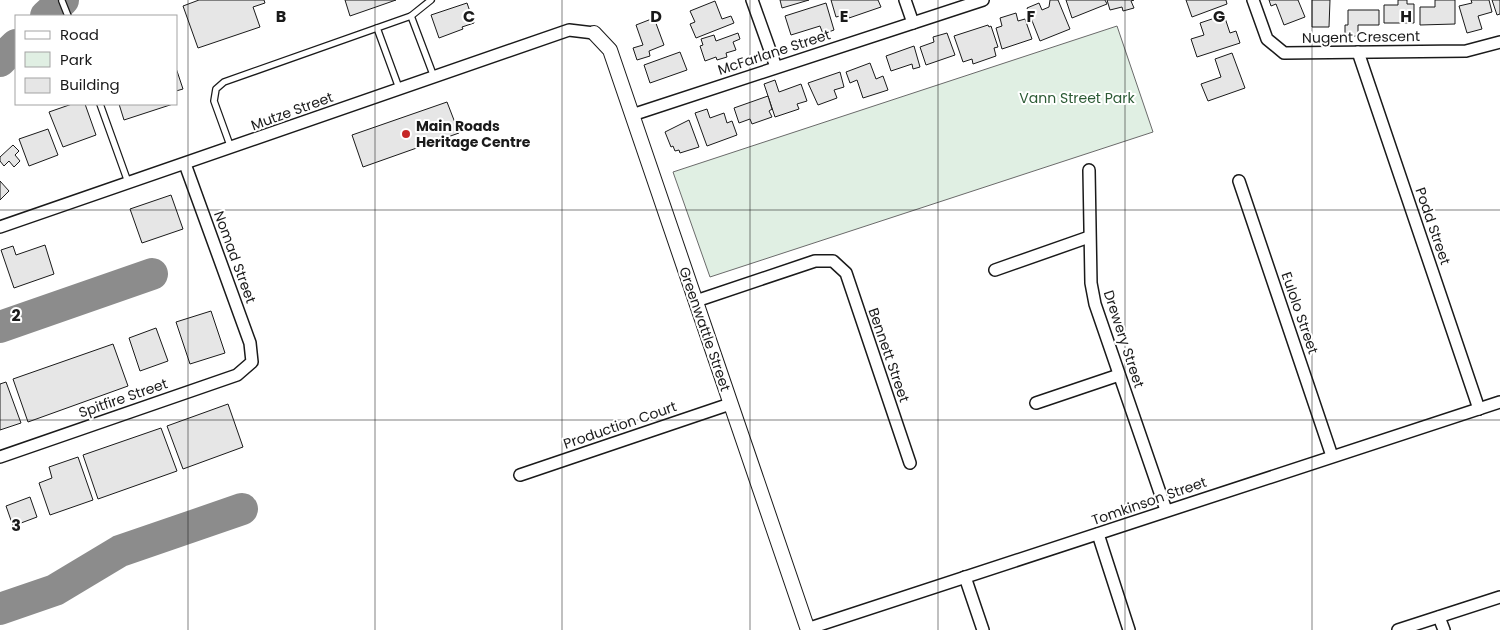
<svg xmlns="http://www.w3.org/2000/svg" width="1500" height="630" font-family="Poppins,sans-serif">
<rect width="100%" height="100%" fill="#fff"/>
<polygon fill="#e0efe3" stroke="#6a6a6a" points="1117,26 1153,132 710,277 673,172"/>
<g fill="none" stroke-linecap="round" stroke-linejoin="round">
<g stroke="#8c8c8c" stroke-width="32">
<polyline points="46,16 63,0"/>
<polyline points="0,61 16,45"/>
<polyline points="0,327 152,274"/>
<polyline points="0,609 55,590 120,551 242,509"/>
</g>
</g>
<g fill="#e6e6e6" stroke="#1a1a1a">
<polygon points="199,0 264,0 265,3 253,7 260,27 198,48 183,6"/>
<polygon points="345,0 396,0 350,16"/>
<polygon points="780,0 809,0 782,8"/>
<polygon points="831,0 878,0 881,7 849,18 848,14 836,17"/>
<polygon points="1050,0 1058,0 1070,29 1040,41 1027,8 1039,3 1042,10 1049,7"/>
<polygon points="1066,0 1105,0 1107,4 1072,18"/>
<polygon points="1107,0 1134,0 1131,1 1134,8 1123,11 1122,7 1110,10"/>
<polygon points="1186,0 1226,0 1227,4 1192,17"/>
<polygon points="1269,0 1298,0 1305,17 1284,25 1276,4 1271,6"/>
<polygon points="1312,0 1330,0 1329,27 1312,27"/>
<polygon points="1398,0 1407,0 1407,4 1414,4 1414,23 1384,23 1384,5 1398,5"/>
<polygon points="1435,0 1455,0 1455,24 1420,25 1420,7 1435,7"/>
<polygon points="1471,0 1489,0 1492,12 1478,16 1482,29 1467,33 1459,6 1472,3"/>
<polygon points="1492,0 1500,0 1500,14 1497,15"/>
<polygon points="715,1 722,19 731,16 734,23 696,38 690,24 695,22 690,11"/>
<polygon points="467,3 474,23 462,27 463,29 439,38 431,15"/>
<polygon points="826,3 834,30 823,34 820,26 791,35 785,16"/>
<polygon points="1348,10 1379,10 1379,25 1358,25 1358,36 1345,36 1345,25 1348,25"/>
<polygon points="1016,13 1018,21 1025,19 1032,39 1002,49 996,28 1002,26 1000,18"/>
<polygon points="1224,15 1230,33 1236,31 1240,43 1197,57 1191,39 1204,35 1200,23"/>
<polygon points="654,18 664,45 649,51 650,56 637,60 633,48 643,45 636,25"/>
<polygon points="988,25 989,27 991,26 998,47 994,48 996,56 973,64 972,59 963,62 954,36"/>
<polygon points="738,33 740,39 733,42 736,50 726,53 727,57 717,60 716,57 705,61 700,46 703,45 701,39 714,35 716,41"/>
<polygon points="947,33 955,55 926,65 920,47 934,42 933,37"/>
<polygon points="914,46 920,67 913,69 912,64 891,71 886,56"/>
<polygon points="680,52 687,70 650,83 644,65"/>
<polygon points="1232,53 1245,88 1208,101 1201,84 1221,77 1215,59"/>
<polygon points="870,63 876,79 883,76 888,90 863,98 857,80 850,83 846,72"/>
<polygon points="176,68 183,89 176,91"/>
<polygon points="840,72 844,87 834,90 837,98 818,105 808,83"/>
<polygon points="775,80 779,92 801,84 807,101 797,104 799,109 775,117 764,84"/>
<polygon points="768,96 772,109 769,111 772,117 752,124 750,119 739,123 734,108"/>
<polygon points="447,102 459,133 363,167 352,135"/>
<polygon points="72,104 85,104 96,135 63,147 49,112"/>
<polygon points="119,104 173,104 124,120"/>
<polygon points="707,109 710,118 724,113 727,123 732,121 737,135 707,146 695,113"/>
<polygon points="689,120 699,147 680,153 679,150 675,151 673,146 671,147 665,132"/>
<polygon points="48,129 58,155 29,166 19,139"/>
<polygon points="13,145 19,151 15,155 20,161 14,167 9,161 4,166 0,161 0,157"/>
<polygon points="0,181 9,191 0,200"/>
<polygon points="171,195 183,229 142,243 130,209"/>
<polygon points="45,245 54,274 14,288 1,250 13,246 16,255"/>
<polygon points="211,311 225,353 190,364 176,322"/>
<polygon points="156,328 168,361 140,371 129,338"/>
<polygon points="113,344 128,386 28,422 13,379"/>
<polygon points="6,382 21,423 0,430 0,384"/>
<polygon points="228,404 243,447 183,469 167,426"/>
<polygon points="161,428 177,471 98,499 83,455"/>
<polygon points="78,457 93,500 50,515 39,483 52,478 49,467"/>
<polygon points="30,497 37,517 13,526 6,506"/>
</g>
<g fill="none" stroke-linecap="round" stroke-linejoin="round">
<g stroke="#1a1a1a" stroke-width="8">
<g id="service">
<polyline points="62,1 68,16"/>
<polyline points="411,16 431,0"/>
<polyline points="399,88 377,28 411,16 434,77"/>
<polyline points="100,104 128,182"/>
<polyline points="231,148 214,101 216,89 224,82 377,28"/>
</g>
</g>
<g stroke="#1a1a1a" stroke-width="14">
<g id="minor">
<polyline points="752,0 776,67"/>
<polyline points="905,0 913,23"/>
<polyline points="1253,0 1267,39 1284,53 1466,51 1500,42"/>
<polyline points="1358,52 1479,409"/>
<polyline points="632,115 983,0"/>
<polyline points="1089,170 1091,283 1095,304 1166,510"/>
<polyline points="1239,181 1332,456"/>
<polyline points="0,227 569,30 594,33"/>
<polyline points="995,270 1089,237"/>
<polyline points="696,301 815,261 833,261 846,273 910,463"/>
<polyline points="1036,403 1119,375"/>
<polyline points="0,457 237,375 252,362 250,343 185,164"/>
<polyline points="520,475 730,404"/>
<polyline points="1098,534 1129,630"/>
<polyline points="965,577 983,630"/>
<polyline points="1439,617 1444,630"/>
<polyline points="807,629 1500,402"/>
<polyline points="1398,630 1500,597"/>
</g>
</g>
<g stroke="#1a1a1a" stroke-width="16">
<polyline id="tertiary" points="594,33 610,50 808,630"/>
</g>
<use href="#service" stroke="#fff" stroke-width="5.5"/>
<use href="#minor" stroke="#fff" stroke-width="11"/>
<use href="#tertiary" stroke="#fff" stroke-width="14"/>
</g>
<path fill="none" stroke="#1a1a1a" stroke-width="1" stroke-opacity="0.55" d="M188,0V630M375,0V630M562,0V630M750,0V630M938,0V630M1125,0V630M1312,0V630M0,210H1500M0,420H1500"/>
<circle fill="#c62828" stroke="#fff" stroke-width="2" cx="406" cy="134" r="5"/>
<g text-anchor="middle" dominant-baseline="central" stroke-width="4" stroke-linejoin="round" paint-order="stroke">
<g font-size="14" fill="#1a1a1a" stroke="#fff">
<text transform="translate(1361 37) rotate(-1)">Nugent Crescent</text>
<text transform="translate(774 52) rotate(-18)">McFarlane Street</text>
<text transform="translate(292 111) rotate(-20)">Mutze Street</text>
<text transform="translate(1433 226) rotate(71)">Podd Street</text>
<text transform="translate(235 257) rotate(70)">Nomad Street</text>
<text transform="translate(1300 313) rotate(71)">Eulolo Street</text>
<text transform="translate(705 329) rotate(71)">Greenwattle Street</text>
<text transform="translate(1124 339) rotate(72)">Drewery Street</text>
<text transform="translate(889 355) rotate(71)">Bennett Street</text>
<text transform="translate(123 398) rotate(-19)">Spitfire Street</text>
<text transform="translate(620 425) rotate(-19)">Production Court</text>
<text transform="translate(1149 501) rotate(-19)">Tomkinson Street</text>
</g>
<g font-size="14" fill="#2b5a34" stroke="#fff">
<text x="1077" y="98">Vann Street Park</text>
</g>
<g font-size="14" font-weight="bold" fill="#1a1a1a" stroke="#fff" text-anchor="start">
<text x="416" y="126">Main Roads<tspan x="416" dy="16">Heritage Centre</tspan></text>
</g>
</g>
<g font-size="16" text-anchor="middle" font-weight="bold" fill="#1a1a1a" stroke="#fff" stroke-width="4" stroke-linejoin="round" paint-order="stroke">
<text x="281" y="22">B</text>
<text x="469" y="22">C</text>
<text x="656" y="22">D</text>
<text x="844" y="22">E</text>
<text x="1031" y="22">F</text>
<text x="1219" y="22">G</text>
<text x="1406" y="22">H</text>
<text x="16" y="321">2</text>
<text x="16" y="531">3</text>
</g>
<rect x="15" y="15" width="162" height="90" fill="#ffffff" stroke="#a3a3a3"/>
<rect x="25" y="31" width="25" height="8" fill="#ffffff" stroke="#a3a3a3"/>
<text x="60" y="40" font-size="15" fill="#1a1a1a">Road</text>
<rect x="25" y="52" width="25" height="15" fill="#e0efe3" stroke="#a3a3a3"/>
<text x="60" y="65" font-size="15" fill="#1a1a1a">Park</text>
<rect x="25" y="78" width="25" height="15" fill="#e6e6e6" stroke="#a3a3a3"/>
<text x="60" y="90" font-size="15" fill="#1a1a1a">Building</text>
</svg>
